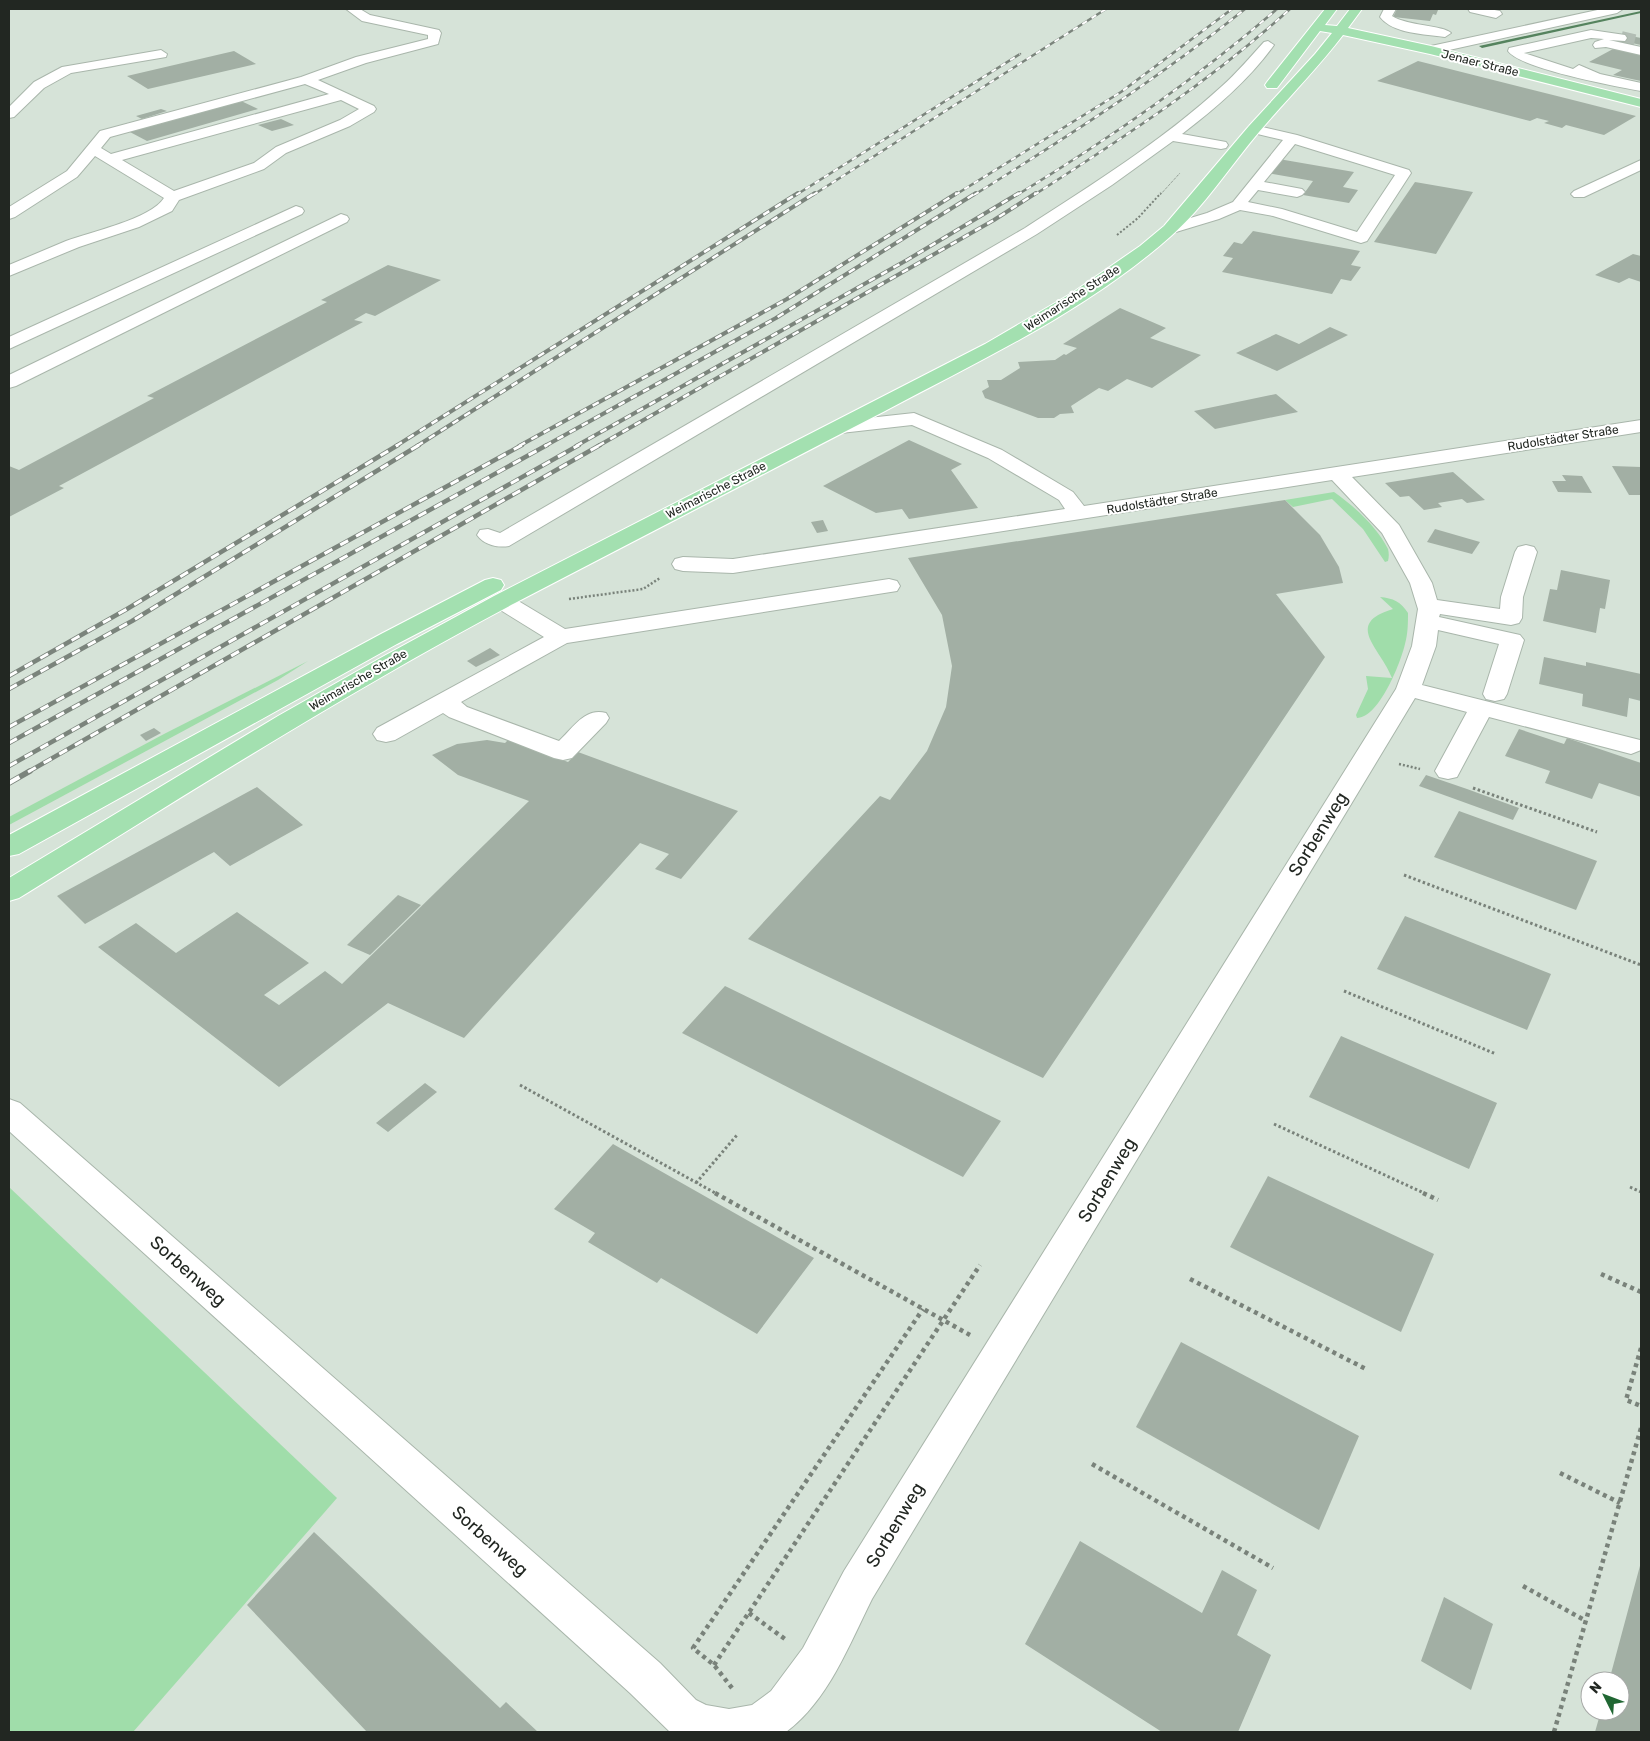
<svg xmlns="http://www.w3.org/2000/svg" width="1650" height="1741" font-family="Rubik,sans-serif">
<rect width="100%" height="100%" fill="#d6e3d8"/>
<g fill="#a0ddaa">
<path d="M1334,492C1354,506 1377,527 1388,549C1389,553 1389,557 1388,561L1385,562L1363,529L1332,499L1293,507L1285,500Z"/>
<path d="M1380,597C1393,598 1401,602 1408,613C1408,623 1408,633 1405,644C1401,662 1379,718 1357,718L1356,715L1368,689L1366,676L1392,678C1381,648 1343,624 1393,609Z"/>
<polygon points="308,661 278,680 9,825 9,817 164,734"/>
<polygon points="9,1187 337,1498 133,1732 9,1732"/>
</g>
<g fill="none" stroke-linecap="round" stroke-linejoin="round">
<polygon fill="#55835e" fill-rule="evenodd" points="1641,11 1641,13 1482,48 1479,46"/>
</g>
<g fill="#a2afa4">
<polygon points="1397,9 1434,9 1438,10 1436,15 1433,14 1430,21 1393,17"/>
<polygon points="1626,35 1641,38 1641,45 1618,40"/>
<polygon points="1613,49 1641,55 1641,81 1613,75 1622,70 1589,62"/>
<polygon points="234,51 256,64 148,89 127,76"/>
<polygon points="1418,61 1569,99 1636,116 1604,135 1566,125 1562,128 1544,123 1549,121 1537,118 1530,121 1377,81"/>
<polygon points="239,100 258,109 147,141 128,131"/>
<polygon points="161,109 167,111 142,119 136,116"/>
<polygon points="281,119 294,125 272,131 258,125"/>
<polygon points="1273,158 1354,172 1343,187 1358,190 1349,203 1303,195 1313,181 1262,172"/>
<polygon points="1415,182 1473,192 1436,254 1374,242"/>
<polygon points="1253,231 1360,251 1351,265 1361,267 1351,281 1341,279 1332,294 1222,272 1233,258 1223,256 1234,242 1242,244"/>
<polygon points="1633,254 1641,256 1641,282 1629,278 1619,283 1595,275"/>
<polygon points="388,265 441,280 375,316 366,313 354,320 363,322 59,486 64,488 9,517 9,466 19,470 154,398 147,396 327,302 321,300"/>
<polygon points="1120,308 1166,328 1150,338 1201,355 1152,388 1127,379 1108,391 1099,388 1071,406 1074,413 1060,414 1054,418 1038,418 985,398 982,391 989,387 987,380 1001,380 1020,368 1018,362 1055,360 1064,354 1066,355 1077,348 1063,344"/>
<polygon points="1330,327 1348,335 1277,371 1236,353 1276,334 1299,344"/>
<polygon points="1276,394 1298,412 1215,429 1194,411"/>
<polygon points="909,440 962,464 951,470 978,508 909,519 902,509 876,513 823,486"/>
<polygon points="1612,466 1641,467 1641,495 1629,495"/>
<polygon points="1453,472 1485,500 1467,503 1462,499 1438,503 1442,507 1424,510 1409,496 1400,497 1385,483"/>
<polygon points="1562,475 1582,476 1592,493 1558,492 1552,481 1566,481"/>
<polygon points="1285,500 1320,535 1339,567 1343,583 1276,594 1325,657 1043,1078 748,939 880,796 890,800 927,751 946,707 952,666 942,615 908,558"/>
<polygon points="823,520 828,531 817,533 811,522"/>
<polygon points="1435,529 1480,542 1472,554 1427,542"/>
<polygon points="1561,570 1610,580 1605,609 1600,608 1596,633 1543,621 1550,589 1557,590"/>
<polygon points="490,648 500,655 476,667 467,661"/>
<polygon points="1544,657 1586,666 1586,662 1641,674 1641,701 1629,698 1627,717 1582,706 1583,694 1539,684"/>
<polygon points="154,728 161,733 146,741 140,735"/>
<polygon points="1519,729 1564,744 1567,738 1641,763 1641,797 1599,783 1592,799 1545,783 1550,771 1505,756"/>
<polygon points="487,740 505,743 508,740 568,762 578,752 738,811 681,879 655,869 669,854 640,843 464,1038 388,1003 279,1087 98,947 136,923 176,953 237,912 309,963 264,995 279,1005 325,971 342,984 529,801 458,775 432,755 457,744"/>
<polygon points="1426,775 1467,789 1519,808 1513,820 1419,786"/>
<polygon points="257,787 303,825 230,866 214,852 85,924 57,896"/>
<polygon points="1459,811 1597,861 1576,910 1434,857"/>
<polygon points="398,895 421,905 370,955 347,945"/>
<polygon points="1405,916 1551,974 1527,1030 1377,969"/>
<polygon points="725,986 1001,1121 963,1177 682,1033"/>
<polygon points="1341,1036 1497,1103 1469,1169 1309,1097"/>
<polygon points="425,1083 437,1092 388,1132 376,1123"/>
<polygon points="613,1144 814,1258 757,1334 661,1278 657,1283 588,1242 595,1233 554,1209"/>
<polygon points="1268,1176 1434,1254 1401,1332 1230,1247"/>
<polygon points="1181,1342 1359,1436 1319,1530 1136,1427"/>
<polygon points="314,1532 500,1708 506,1702 538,1732 367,1732 247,1605"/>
<polygon points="1080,1541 1202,1613 1222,1570 1257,1590 1237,1635 1271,1655 1238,1732 1162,1732 1025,1644"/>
<polygon points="1641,1562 1641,1732 1595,1732 1601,1711 1620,1711 1620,1681 1609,1681"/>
<polygon points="1444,1597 1493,1624 1471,1690 1421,1661"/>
</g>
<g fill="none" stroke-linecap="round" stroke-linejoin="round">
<polyline stroke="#b2bdb4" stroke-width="14" stroke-dasharray="14 7" stroke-linecap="butt" points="1621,38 1641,43"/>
<g stroke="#a9b6ab" stroke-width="2">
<g id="minor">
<path d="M346,9H360L370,15L439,30L441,33L438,44L366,63L318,80L374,106L376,109L374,112L350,126L286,153L264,169L179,200L172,211L139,227L79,247L9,276V265C28,257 47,249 66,241C90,232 151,219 164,198L95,156L77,177L15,217L9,219V207L67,171L100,131L301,77L356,57L428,39V35L362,21ZM305,84L329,94L111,154L101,148L110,137ZM341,100L359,109L340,120L276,147L254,163L174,191L122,160Z"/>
<path d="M1384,9H1396L1392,16C1407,26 1443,25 1451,33L1445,37C1425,34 1393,34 1380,17Z"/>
<polygon points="1468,9 1489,9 1500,11 1502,14 1496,18 1470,12"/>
<polygon points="1602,9 1623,9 1617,13 1431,54 1425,50 1431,46"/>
<path d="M1591,30L1625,35L1627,38L1625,41L1609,40L1641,47V55L1606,47L1595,48L1593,45L1595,42L1604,39L1591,38L1524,53L1573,69L1579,65L1600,74L1641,83V91C1615,86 1521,69 1508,51L1509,48Z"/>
<path d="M1268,41L1274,45C1250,79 1216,108 1182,134L1226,142L1228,145L1226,148L1221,149L1173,141L1112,185L1037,234L509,546C498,548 484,545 477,535L480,530L488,529L500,533L1025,228C1093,184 1162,141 1221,87C1237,73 1250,57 1264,42Z"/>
<polygon points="161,50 167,54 166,57 71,73 44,88 14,117 9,118 9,107 34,82 62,67"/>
<path d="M1254,125L1297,135L1409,170L1411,173L1367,241L1361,243L1273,216L1240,210L1219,219L1176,232H1164L1162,229L1164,226L1207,213L1233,202L1283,140L1249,132L1247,129L1249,126ZM1295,144L1395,175L1357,232L1282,209L1248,202L1258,190L1297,197L1302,195L1305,192L1302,189L1264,182Z"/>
<polygon points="1641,160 1641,170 1584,197 1574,197 1571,194 1574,191"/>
<polygon points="296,206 302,208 304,211 302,214 9,349 9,337"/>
<polygon points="341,214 347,216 349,219 347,222 16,386 9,388 9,375"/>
<path d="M914,413L1002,450L1073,492L1084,506L1641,420V432L1352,477L1399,525L1432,583L1437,600L1500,609L1501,597L1515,552L1518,547L1526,545L1534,547L1537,552L1523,597L1522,618L1519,623L1511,625L1440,614L1439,617L1520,635L1524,640L1507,694L1504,699L1495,701L1486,699L1483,694L1499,644L1438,630L1436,646L1422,685L1640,740L1641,750L1631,754L1489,717L1457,777L1448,779L1439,777L1435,771L1467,712L1415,698L872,1599C849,1645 828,1701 786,1732H670L630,1693L9,1131V1099L20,1103L660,1663L696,1700L706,1705L729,1709L752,1705L771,1691L803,1648L844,1571L1396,689L1412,646L1418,609L1410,583L1382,533L1332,480L733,573L683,571L675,569L672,564L675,559L683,557L733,559L1065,509L1059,500L988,458L912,425L841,433L834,431L831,427L834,423L841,421Z"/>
<path d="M889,579L897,581L900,586L897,591L567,643L461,702L467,707L559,741C573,728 585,707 606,713L609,718L606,723L572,758L563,760L554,758L449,717L443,713L395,740L386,742L377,740L373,734L377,728L544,637L494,606L491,601L494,596L502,594L510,596L565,629Z"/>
</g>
</g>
<g stroke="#fff" stroke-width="2">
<g id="major">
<path d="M1325,9H1337L1325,25L1337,26L1350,9H1362L1348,28L1431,46L1641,99V107L1430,54L1343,35C1317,69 1287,99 1259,132C1230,166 1205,206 1171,236C1088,310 983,359 885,411C761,475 638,539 515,603C345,693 182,797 19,898L9,901V878L278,716L384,656L494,596L985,344L1072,293L1140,246L1164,226L1249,126L1315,54L1332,33L1320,31L1277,88H1267L1265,85L1267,82Z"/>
<polygon points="493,578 501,580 504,585 501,590 397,644 19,854 9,856 9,835 381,634 485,580"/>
</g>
</g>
<polyline stroke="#79827a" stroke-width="1" stroke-dasharray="1 1" stroke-linecap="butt" points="1160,195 1180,173"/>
<polyline stroke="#79827a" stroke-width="2" stroke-dasharray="2 2" stroke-linecap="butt" points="1117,235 1138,218 1161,193"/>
<g stroke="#79827a" stroke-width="2.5" stroke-dasharray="2 2" stroke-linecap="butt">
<polyline points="569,599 643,589 660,578"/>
<polyline points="1399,764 1420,769"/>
</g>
<g stroke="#79827a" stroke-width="3" stroke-dasharray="2.5 2.5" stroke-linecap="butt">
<polyline points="1473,788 1597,832"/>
<polyline points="1404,875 1641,965"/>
<polyline points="1344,991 1496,1054"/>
<polyline points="520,1085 717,1194"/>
<polyline points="1274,1124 1426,1194"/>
<polyline points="696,1183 737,1135"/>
<polyline points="1630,1187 1641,1192"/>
</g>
<g stroke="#79827a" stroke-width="4.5" stroke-dasharray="4 4" stroke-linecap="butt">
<polyline points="715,1193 970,1335"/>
<polyline points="1423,1193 1438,1200"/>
<polyline points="1601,1274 1641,1292"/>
<polyline points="1190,1279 1366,1369"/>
<polyline points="1641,1348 1626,1400 1641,1406"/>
<polyline points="1092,1464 1273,1568"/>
<polyline points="1560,1473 1620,1503"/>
<polyline points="1523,1586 1586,1621"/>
<polyline points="749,1613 785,1639"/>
<polyline points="714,1665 980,1265"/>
<polyline points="732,1688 714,1665 693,1648 923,1309"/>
<polyline points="1554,1732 1641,1428"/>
</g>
<use href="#minor" fill="#fff" fill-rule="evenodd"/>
<use href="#major" fill="#a3e0b0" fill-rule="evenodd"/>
<g stroke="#7b847c" stroke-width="2.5">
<g id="rail-far3">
<polyline points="796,195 1020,54"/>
<polyline points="813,195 1106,9"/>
<polyline points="955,195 1121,92 1232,9"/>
<path d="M974,195C1067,137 1159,78 1245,9"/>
<path d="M1017,195C1109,139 1196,79 1277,9"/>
<path d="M1034,195C1123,138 1212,80 1290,9"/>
</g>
</g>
<g stroke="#7b847c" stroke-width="4">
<g id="rail-far2">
<polyline points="396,446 798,193"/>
<polyline points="417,446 815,193"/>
<polyline points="519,446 787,299 957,193"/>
<polyline points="545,446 776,318 976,193"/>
<polyline points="576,446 907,260 1019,193"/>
<polyline points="598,446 994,220 1036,193"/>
</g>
</g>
<g stroke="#7b847c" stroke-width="4.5">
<g id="rail-far1">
<polyline points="9,676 127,609 398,445"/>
<polyline points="9,689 132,621 419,445"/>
<polyline points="9,727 522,445"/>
<polyline points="9,743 547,445"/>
<polyline points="9,766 579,445"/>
<polyline points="28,772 600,445"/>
</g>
</g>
<g stroke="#7b847c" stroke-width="5.5">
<polyline id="rail" points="9,783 30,771"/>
</g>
<use href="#rail-far3" stroke="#fff" stroke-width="2" stroke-dasharray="5.5" stroke-linecap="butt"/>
<use href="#rail-far2" stroke="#fff" stroke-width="2.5" stroke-dasharray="7" stroke-linecap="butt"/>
<use href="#rail-far1" stroke="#fff" stroke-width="3" stroke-dasharray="9" stroke-linecap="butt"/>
<use href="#rail" stroke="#fff" stroke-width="4" stroke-dasharray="12" stroke-linecap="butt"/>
</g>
<g text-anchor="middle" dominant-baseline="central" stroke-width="4" stroke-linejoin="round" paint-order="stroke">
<g font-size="12" fill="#222722" stroke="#fff">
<text transform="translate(1480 63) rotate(14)">Jenaer Straße</text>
<text transform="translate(1072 298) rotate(-33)">Weimarische Straße</text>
<text transform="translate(1563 438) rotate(-9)">Rudolstädter Straße</text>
<text transform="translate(716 490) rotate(-27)">Weimarische Straße</text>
<text transform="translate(1162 501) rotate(-9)">Rudolstädter Straße</text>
<text transform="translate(358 680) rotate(-30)">Weimarische Straße</text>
</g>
<g font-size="18" fill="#222722" stroke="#fff">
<text transform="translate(1318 834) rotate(-58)">Sorbenweg</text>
<text transform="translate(1107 1180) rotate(-59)">Sorbenweg</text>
<text transform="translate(188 1271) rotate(42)">Sorbenweg</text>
<text transform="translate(895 1525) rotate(-59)">Sorbenweg</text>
<text transform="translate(490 1541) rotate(42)">Sorbenweg</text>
</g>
</g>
<rect width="1650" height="1741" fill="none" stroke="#222722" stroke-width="20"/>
<g transform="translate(1605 1696) rotate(312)"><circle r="24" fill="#ffffff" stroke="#a7a9a7"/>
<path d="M0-4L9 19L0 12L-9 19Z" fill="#206733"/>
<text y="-8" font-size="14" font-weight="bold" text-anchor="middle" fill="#222722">N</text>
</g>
</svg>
